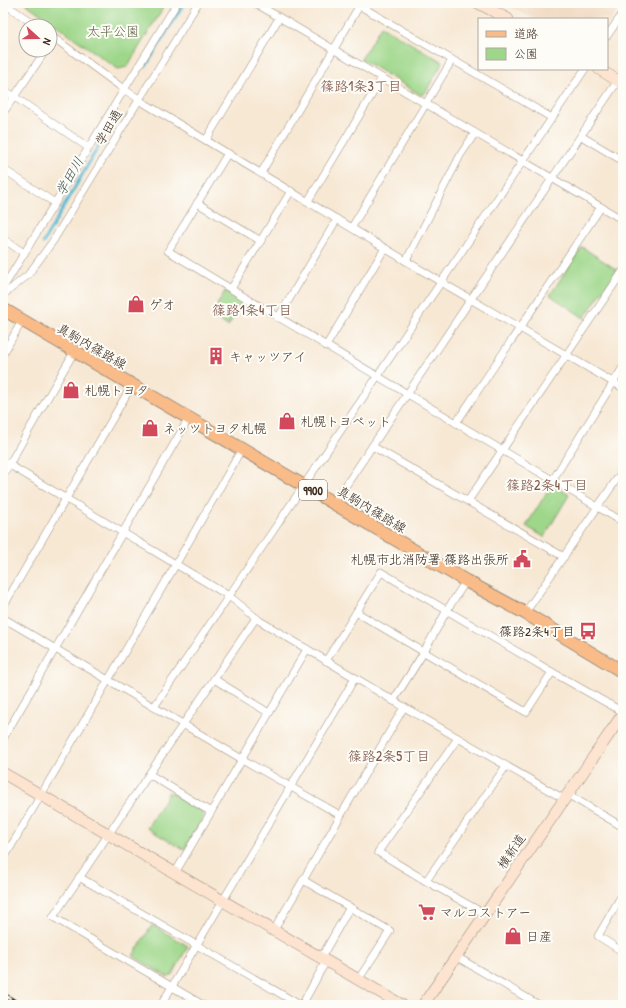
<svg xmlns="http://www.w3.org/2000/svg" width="626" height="1008" font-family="'Patrick Hand','Klee One',sans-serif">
<rect width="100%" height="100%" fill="#fdfcf7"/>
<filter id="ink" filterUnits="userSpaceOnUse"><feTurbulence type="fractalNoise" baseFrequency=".025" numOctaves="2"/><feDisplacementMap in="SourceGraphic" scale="8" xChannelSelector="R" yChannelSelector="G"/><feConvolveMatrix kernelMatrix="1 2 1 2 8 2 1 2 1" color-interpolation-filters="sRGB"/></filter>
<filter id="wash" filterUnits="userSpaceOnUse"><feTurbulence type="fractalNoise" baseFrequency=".012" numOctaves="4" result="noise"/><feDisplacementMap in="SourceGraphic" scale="16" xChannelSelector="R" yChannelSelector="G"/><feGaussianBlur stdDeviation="0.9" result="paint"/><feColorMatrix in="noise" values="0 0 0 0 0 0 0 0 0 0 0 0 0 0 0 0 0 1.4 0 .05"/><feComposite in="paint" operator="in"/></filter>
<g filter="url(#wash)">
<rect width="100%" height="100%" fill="#f7e8d4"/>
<polygon fill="#efd6bc" points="503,3 622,3 607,25 607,19 534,19"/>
<g fill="#9ed78a" stroke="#6c8054">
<polygon points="25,3 166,3 127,67 118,69"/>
<polygon points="381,26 441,61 442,64 425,93 421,95 361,59"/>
<polygon points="582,247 617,270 584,318 550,295"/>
<polygon points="225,291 243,301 228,326 211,316"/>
<polygon points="552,484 569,495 544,537 526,526"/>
<polygon points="169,792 201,811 204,816 184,850 147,828"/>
<polygon points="152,925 188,946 172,976 167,977 133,956"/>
</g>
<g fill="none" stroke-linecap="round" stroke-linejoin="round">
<g stroke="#57bbd6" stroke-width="3">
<polyline points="146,66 184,3"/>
<polyline points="43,243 114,119"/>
</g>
</g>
</g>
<g filter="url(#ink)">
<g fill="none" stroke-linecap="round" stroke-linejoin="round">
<g stroke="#998979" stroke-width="8">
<g id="street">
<polyline points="3,3 37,26"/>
<polyline points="255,3 623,220"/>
<polyline points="355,3 552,118"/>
<polyline points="50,35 125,90 139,99"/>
<polyline points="607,36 623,13"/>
<polyline points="3,89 89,148"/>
<polyline points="139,100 441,282 623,388"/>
<polyline points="3,113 46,50"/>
<polyline points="581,136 623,161"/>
<polyline points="206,140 279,18"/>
<polyline points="228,153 168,251 231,289"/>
<polyline points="3,169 55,203"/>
<polyline points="261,173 361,3"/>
<polyline points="291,191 231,289 623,522"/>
<polyline points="308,201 382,78"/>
<polyline points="197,203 261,241"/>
<polyline points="352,227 452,60"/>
<polyline points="3,239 24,253"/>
<polyline points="406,261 461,154 475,133"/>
<polyline points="3,288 177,3"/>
<polyline points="3,295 28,275 53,241 198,3"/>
<polyline points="278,318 337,219"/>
<polyline points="326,346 385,248"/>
<polyline points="3,354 22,321"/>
<polyline points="456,423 601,207"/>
<polyline points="372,446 564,557"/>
<polyline points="3,461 229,596 260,621 404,707 274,930"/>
<polyline points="3,475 74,352"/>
<polyline points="552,481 623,367"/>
<polyline points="468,501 623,271"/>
<polyline points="334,503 623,73"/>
<polyline points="3,607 132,385"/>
<polyline points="356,612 526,712 552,672"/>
<polyline points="525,613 623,470"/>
<polyline points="3,618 242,759 340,815"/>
<polyline points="326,661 381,572 552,672 623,712"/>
<polyline points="214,679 269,713"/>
<polyline points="393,701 424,652 447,610 466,581"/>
<polyline points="154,707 585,69"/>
<polyline points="404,707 564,799"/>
<polyline points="458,738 378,852 426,881 506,766"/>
<polyline points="3,739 189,418"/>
<polyline points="149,774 211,812"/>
<polyline points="567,794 623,827"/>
<polyline points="3,860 176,564 242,449"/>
<polyline points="175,873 307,649"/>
<polyline points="79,877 300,1005"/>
<polyline points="303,880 390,931 358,980"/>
<polyline points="426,881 485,914"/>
<polyline points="623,893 598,936 623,952"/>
<polyline points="457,957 539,1005"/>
<polyline points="321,958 350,907"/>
<polyline points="161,1005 355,678"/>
<polyline points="203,1005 53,917 149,774 256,618"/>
<polyline points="302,1005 326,961"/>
</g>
</g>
<g stroke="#998979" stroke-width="12">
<g id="secondary">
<polyline points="478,3 508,19"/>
<polyline points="599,69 623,84"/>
<polyline points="3,773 402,1005"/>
<polyline points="423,1005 623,714"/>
</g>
</g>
<g stroke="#998979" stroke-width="14">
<polyline id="primary" points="3,309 466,581 525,613 623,672"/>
</g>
<use href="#street" stroke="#fff" stroke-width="7"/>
<use href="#secondary" stroke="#fde4d0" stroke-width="11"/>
<use href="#primary" stroke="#f9bc89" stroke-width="12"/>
<g stroke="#3b2a1e" stroke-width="4.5">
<g id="rail">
<polyline points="3,994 20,1005"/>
<polyline points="3,1002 9,1005"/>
</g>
</g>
<use href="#rail" stroke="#fdfcf7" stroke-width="3" stroke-dasharray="9" stroke-linecap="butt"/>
</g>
</g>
<defs>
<g id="shop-bare" transform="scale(1.38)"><path d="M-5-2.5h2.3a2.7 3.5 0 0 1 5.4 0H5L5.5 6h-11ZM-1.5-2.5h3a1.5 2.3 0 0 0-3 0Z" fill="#d1495b" stroke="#fdfcf7" stroke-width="2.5" paint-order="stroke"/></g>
<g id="building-bare" transform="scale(1.38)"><path d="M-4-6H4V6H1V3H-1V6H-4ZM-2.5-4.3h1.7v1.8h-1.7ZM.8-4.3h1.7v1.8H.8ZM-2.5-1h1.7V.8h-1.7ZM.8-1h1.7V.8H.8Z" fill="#d1495b" stroke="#fdfcf7" stroke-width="2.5" paint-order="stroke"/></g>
<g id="civic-bare" transform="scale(1.38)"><path d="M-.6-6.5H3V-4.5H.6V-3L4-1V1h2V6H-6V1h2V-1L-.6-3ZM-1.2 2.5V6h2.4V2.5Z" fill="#d1495b" stroke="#fdfcf7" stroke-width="2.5" paint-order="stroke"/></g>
<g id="bus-bare" transform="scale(1.38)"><path d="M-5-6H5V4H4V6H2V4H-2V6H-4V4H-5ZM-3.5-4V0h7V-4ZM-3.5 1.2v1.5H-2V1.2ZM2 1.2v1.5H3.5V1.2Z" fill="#d1495b" stroke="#fdfcf7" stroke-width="2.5" paint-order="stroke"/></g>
<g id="supermarket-bare" transform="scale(1.38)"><path d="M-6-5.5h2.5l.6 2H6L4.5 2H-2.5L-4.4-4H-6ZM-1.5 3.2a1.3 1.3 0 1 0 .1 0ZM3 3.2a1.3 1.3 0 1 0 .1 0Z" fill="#d1495b" stroke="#fdfcf7" stroke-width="2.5" paint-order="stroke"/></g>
</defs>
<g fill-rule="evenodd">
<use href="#shop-bare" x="136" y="304"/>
<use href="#building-bare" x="216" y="356"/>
<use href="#shop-bare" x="71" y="390"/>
<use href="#shop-bare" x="287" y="421"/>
<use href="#shop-bare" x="150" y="428"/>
<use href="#civic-bare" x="522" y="559"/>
<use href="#bus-bare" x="588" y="631"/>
<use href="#supermarket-bare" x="427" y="912"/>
<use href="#shop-bare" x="513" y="936"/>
</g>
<g text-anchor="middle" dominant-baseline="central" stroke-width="4" stroke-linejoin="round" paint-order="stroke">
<rect fill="#fdfcf7" stroke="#75695f" stroke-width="1" x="299" y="480" width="28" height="20" rx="3"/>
<g font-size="12" font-weight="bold" fill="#3b2a1e">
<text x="313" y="490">9900</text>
</g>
<g font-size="13" fill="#595e3e" stroke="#fdfcf7">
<text x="113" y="31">太平公園</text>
</g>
<g font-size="13" fill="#3b2a1e" stroke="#fdfcf7">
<text transform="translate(108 127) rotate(-59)">学田通</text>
<text transform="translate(92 346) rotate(30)">真駒内篠路線</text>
<text transform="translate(372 509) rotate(31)">真駒内篠路線</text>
<text transform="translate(511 851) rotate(-56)">横新道</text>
</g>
<g font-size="13" fill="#3b2a1e" stroke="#fdfcf7" text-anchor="start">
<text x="149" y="304">ゲオ</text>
<text x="229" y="356">キャッツアイ</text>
<text x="84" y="390">札幌トヨタ</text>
<text x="300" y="421">札幌トヨペット</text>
<text x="163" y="428">ネッツトヨタ札幌</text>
<text x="509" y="559" text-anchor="end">札幌市北消防署 篠路出張所</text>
<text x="575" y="631" text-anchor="end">篠路2条4丁目</text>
<text x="440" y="912">マルコストアー</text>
<text x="526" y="936">日産</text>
</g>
<g font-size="14" fill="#7d5548" stroke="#fdfcf7">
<text x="361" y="85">篠路1条3丁目</text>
<text x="252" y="309">篠路1条4丁目</text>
<text x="547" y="484">篠路2条4丁目</text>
<text x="389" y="755">篠路2条5丁目</text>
</g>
<g font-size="14" font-style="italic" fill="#455d5e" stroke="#fdfcf7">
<text transform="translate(69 176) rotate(-60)">学田川</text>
</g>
</g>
<rect width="626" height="1008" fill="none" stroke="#fdfcf7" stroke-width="16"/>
<rect x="478" y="18" width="130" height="52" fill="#fdfcf7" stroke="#afa8a0"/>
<rect x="486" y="31" width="20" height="6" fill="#f9bc89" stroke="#afa8a0"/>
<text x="514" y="38" font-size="12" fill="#3b2a1e">道路</text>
<rect x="486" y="48" width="20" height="12" fill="#9ed78a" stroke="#afa8a0"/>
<text x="514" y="58" font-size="12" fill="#3b2a1e">公園</text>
<g transform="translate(38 38) rotate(111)"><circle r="19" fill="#fdfcf7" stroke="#afa8a0"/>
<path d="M0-3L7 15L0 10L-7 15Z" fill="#d1495b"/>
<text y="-6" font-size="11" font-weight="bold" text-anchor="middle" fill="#3b2a1e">N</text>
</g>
</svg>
